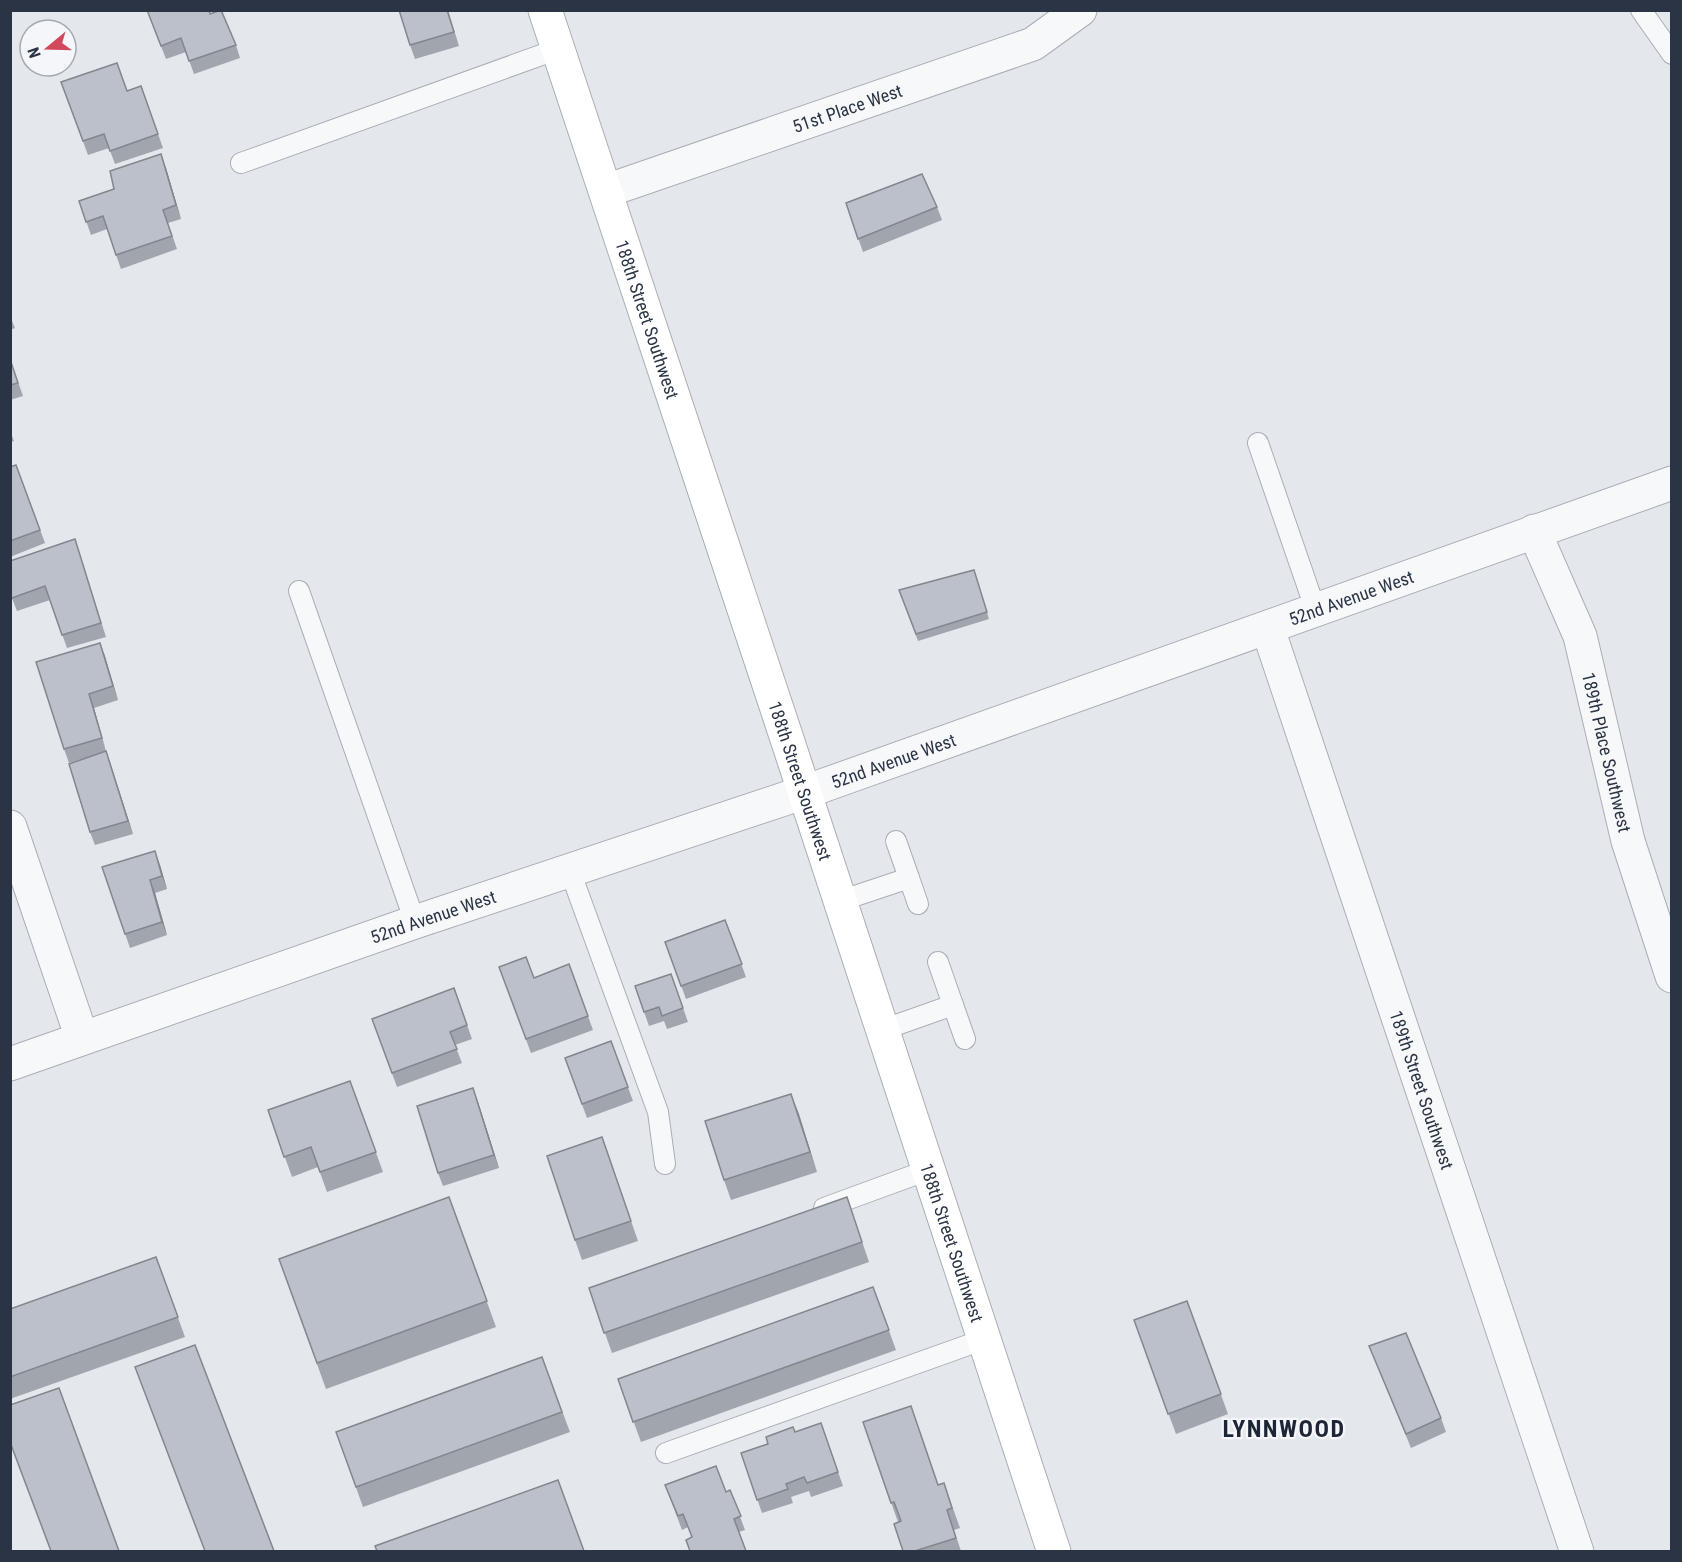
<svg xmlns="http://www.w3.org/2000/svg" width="1682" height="1562" font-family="'Roboto Condensed',sans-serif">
<rect width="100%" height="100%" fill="#e4e7ec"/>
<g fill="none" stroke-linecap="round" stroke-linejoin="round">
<g stroke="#a9aeb7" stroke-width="22">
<g id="lane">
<polyline points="1641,10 1672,54"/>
<polyline points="241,163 558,49"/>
<polyline points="1258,443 1316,611"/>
<polyline points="299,591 415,922"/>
<polyline points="570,871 658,1112 665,1164"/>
<polyline points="909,878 918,904"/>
<polyline points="840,901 909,878 896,841"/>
<polyline points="953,1005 965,1039"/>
<polyline points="882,1030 953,1005 938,962"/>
<polyline points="824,1208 928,1170"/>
<polyline points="666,1453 985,1339"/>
</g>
</g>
<g stroke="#a9aeb7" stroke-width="35">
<g id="street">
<path id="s1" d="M606,191L1033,44L1080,10"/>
<path id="s2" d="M1534,531L1580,636L1628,841L1672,976"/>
<path id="s3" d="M1268,629L1577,1552"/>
<polyline points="10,827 82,1038"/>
<path id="s4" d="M10,1064L415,922L805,792L1672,483"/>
</g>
</g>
<g stroke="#a9aeb7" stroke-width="35">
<g id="secondary">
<path id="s5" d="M545,10L787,739L1054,1552"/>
</g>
</g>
<use href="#lane" stroke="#f7f8fa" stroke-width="20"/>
<use href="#street" stroke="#f7f8fa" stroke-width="33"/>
<use href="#secondary" stroke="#fff" stroke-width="33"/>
</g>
<g fill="#a1a5ae">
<polygon points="147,10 210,14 236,45 240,58 194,74 186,52 166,59"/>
<polygon points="448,10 459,46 415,59 410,45"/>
<polygon points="61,82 127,91 141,86 163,148 115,164 109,148 88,155"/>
<polygon points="166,168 181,219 168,223 177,249 121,269 107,229 91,235 79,201 114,189"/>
<polygon points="846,203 937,207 942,220 863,252"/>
<polygon points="10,316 15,328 10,330"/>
<polygon points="10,359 23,396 10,400"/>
<polygon points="10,431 14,441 10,442"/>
<polygon points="16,465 45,543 10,557 10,467"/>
<polygon points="79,552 106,637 67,648 50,600 17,611 10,593"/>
<polygon points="974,570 989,619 918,641 899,590"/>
<polygon points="100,643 118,700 94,708 106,752 133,834 95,845 90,832 98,754 69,763 64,749"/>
<polygon points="160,865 167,889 155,893 167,935 130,948 102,867"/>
<polygon points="725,920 746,977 686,999 665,942"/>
<polygon points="569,964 593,1030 531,1053 499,967 534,978"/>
<polygon points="671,974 688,1022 667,1029 664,1021 649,1026 635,986"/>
<polygon points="454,988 472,1039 455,1045 462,1063 397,1087 372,1019"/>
<polygon points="611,1041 633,1101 587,1118 565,1058"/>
<polygon points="350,1081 383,1172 327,1192 318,1167 292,1177 268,1110"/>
<polygon points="791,1094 817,1172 731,1200 724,1180"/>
<polygon points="478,1102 499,1168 443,1186 438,1173"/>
<polygon points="602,1137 638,1241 582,1260 575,1240"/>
<polygon points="449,1197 496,1327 326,1389 279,1259"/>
<polygon points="847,1197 869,1262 612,1353 589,1288"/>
<polygon points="156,1257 185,1337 10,1399 10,1309"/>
<polygon points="873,1287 896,1350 641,1442 618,1379"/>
<polygon points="1187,1301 1228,1414 1176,1434 1134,1320"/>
<polygon points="1369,1346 1441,1418 1446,1432 1411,1448"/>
<polygon points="542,1357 570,1432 363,1507 336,1432"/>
<polygon points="863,1422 938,1485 944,1483 960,1528 954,1530 961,1551 903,1551 898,1522"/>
<polygon points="821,1423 843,1486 811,1497 809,1491 791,1497 793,1503 762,1513 741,1453"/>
<polygon points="665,1485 726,1492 730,1490 745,1530 739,1532 688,1527 682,1530"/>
</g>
<g fill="#83868d">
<polygon points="161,154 166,168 181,219 176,205"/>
<polygon points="100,643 105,656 118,700 113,686"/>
<polygon points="89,694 94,708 106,751 102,738"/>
<polygon points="106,751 111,765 133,834 128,821"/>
<polygon points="155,851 160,865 167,889 162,876"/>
<polygon points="150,880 155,893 167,935 162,922"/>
<polygon points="473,1088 478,1102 499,1168 494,1155"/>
<polygon points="791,1094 799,1114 817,1172 810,1152"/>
</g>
<g fill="#bbc0ca" stroke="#83868d" stroke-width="1.5">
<polygon points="147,10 209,10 210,14 221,10 236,45 189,61 181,38 161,46"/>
<polygon points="399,10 447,10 454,32 410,45"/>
<polygon points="117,63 127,91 141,86 158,134 110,151 104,134 83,141 61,82"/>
<polygon points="161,154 176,205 163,210 172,236 116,255 103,216 86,222 79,201 114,189 110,171"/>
<polygon points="922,174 937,207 858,239 846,203"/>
<polygon points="10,359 18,383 10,385"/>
<polygon points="16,465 40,530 10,541 10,467"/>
<polygon points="75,539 101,623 62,635 45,586 12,598 10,593 10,561"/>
<polygon points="974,570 987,612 916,634 899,590"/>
<polygon points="100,643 113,686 89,694 102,738 64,749 36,662"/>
<polygon points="106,751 128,821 90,832 69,764"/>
<polygon points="155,851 162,876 150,880 162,922 125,934 102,867"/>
<polygon points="725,920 742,964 681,986 665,942"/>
<polygon points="526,957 534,978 569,964 588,1016 526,1039 499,967"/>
<polygon points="671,974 683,1008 662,1016 659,1007 644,1012 635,986"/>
<polygon points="454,988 467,1025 450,1032 457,1049 392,1073 372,1019"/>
<polygon points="611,1041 628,1087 582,1104 565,1058"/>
<polygon points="350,1081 376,1152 320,1172 311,1147 284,1157 268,1110"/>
<polygon points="473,1088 494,1155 438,1173 417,1106"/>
<polygon points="791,1094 810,1152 724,1180 705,1121"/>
<polygon points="602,1137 631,1221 575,1240 547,1156"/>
<polygon points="449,1197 487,1301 317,1363 279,1259"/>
<polygon points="847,1197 862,1242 604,1333 589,1288"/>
<polygon points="156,1257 178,1317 10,1377 10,1309"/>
<polygon points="873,1287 889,1330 633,1422 618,1379"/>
<polygon points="1187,1301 1221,1394 1168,1414 1134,1320"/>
<polygon points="1406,1333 1441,1418 1406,1434 1369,1346"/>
<polygon points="195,1345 274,1551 205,1551 135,1367"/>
<polygon points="542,1357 562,1412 356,1487 336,1432"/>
<polygon points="59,1388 119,1551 51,1551 10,1442 10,1405"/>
<polygon points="911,1406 938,1485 944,1483 952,1508 947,1510 956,1538 915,1551 903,1551 894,1524 901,1521 894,1502 891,1503 863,1422"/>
<polygon points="821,1423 838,1472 807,1483 804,1477 786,1484 788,1489 757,1500 741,1453 768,1444 766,1437 793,1427 795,1432"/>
<polygon points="716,1466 726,1492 730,1490 741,1516 734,1519 746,1551 690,1551 686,1540 692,1537 683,1514 678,1516 665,1485"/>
<polygon points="558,1480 584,1551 377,1551 375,1546"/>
</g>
<g text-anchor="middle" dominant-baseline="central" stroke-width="4.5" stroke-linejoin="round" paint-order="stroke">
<g font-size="18" fill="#2b3445" stroke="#f4f6f9">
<text stroke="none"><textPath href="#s1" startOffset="255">51st Place West</textPath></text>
<text stroke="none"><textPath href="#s5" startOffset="326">188th Street Southwest</textPath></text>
<text stroke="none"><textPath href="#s4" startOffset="1420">52nd Avenue West</textPath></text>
<text stroke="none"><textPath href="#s2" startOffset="234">189th Place Southwest</textPath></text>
<text stroke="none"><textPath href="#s4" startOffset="934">52nd Avenue West</textPath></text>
<text stroke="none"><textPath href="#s5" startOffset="812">188th Street Southwest</textPath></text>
<text stroke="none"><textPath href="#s4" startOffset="448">52nd Avenue West</textPath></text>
<text stroke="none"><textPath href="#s3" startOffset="486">189th Street Southwest</textPath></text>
<text stroke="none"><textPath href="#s5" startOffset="1298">188th Street Southwest</textPath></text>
</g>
<g font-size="24" font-weight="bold" letter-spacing="1.5" fill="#1d2536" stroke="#f4f6f9">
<text x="1284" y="1429">LYNNWOOD</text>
</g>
</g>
<rect width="1682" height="1562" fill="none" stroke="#2b3445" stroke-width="24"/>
<g transform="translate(48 48) rotate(251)"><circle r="28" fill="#f4f6f9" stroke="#a4a8b1" stroke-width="1.5"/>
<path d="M0-4.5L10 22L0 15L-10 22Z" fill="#d1495b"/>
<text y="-9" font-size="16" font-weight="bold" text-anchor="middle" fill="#2b3445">N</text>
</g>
</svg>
